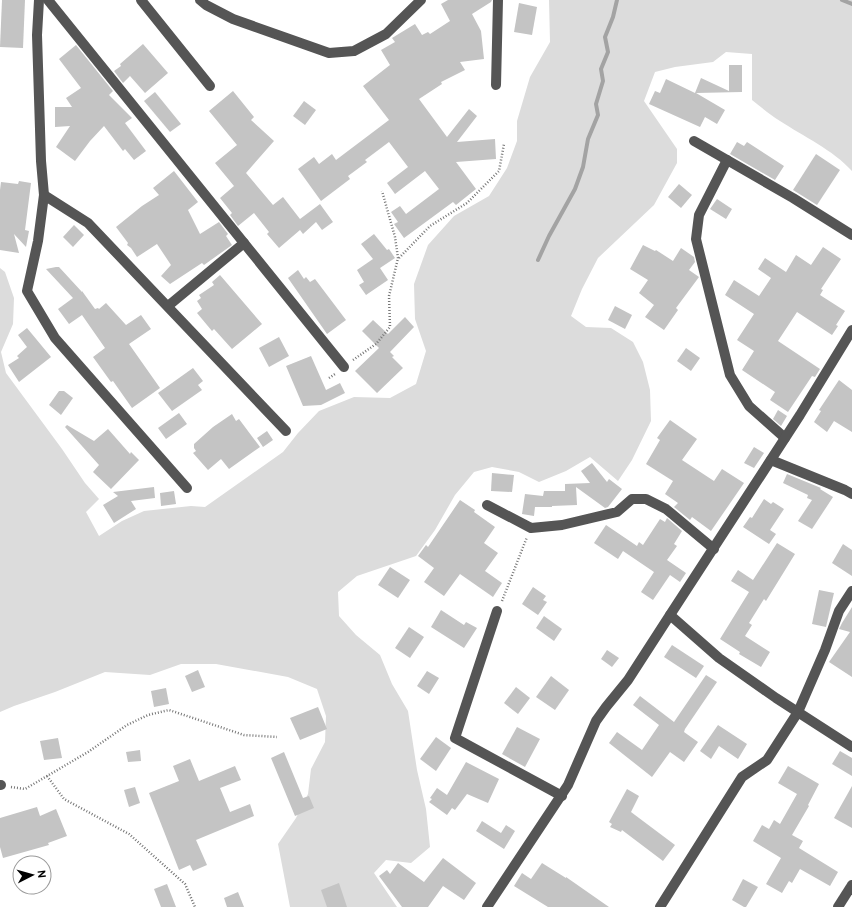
<svg xmlns="http://www.w3.org/2000/svg" width="852" height="907" font-family="Overpass,sans-serif">
<rect width="100%" height="100%" fill="#fff"/>
<path fill="#dcdcdc" d="M549,0H852V171C833,150 803,136 780,121C770,115 761,107 752,100V54L726,52L713,62L675,67L655,72L644,101L677,149V163L654,205L598,258L582,289L571,316L586,327L611,328L633,342L643,362L650,390L651,421L632,460L618,481L590,457L566,471L539,482L519,472L492,467L474,472L455,495L435,530L416,556L357,576L338,592L339,616L356,635L380,655L392,684L408,711L417,770L426,809L430,847L411,863L386,860L374,873L397,907H290L278,844L296,818L308,794L311,769L325,742L326,716L317,689L288,677L216,664H181L150,675L105,672L55,692L14,706L0,712V268L5,272L14,298L13,324L1,352L6,373L62,449L85,483L99,499L86,512L99,536L122,521L144,511L191,506L205,507L283,452L298,433L319,411L354,397L390,398L416,384L426,351L415,319L414,284L428,245L454,216L489,196L507,168L517,141V121L530,77L550,42Z"/>
<g fill="none" stroke-linecap="round" stroke-linejoin="round">
<g stroke="#a3a3a3" stroke-width="4">
<polyline points="842,0 852,4"/>
<polyline points="538,260 549,236 575,189 583,167 588,139 598,115 596,104 603,81 601,69 608,52 605,37 613,17 617,0"/>
</g>
</g>
<g fill="#c4c4c4">
<polygon points="2,0 25,0 23,48 0,47"/>
<polygon points="448,0 492,0 491,2 472,14 481,31 484,59 460,62 465,70 441,82 442,84 419,99 447,137 469,109 477,116 457,142 495,139 496,159 456,162 476,189 456,205 453,202 404,238 394,224 398,222 391,212 400,206 406,214 439,189 425,171 395,194 387,183 408,167 389,142 365,160 367,162 348,176 350,179 321,201 298,169 314,157 319,164 332,154 336,160 389,120 363,86 390,65 381,50 395,42 392,38 415,24 422,35 428,32 430,34 450,21 441,4"/>
<polygon points="519,3 537,7 532,35 514,32"/>
<polygon points="143,44 168,73 145,93 130,76 123,83 114,71 121,66 120,64"/>
<polygon points="76,45 113,91 109,95 132,118 125,123 146,151 134,160 125,149 123,151 104,126 90,141 75,161 56,147 70,126 55,127 55,107 72,107 66,98 81,88 59,59"/>
<polygon points="729,65 742,65 742,92 696,93 725,110 717,124 705,117 700,127 649,104 655,91 660,93 666,79 695,93 701,78 729,91"/>
<polygon points="233,91 254,117 251,120 274,141 246,173 273,205 283,197 300,219 320,204 333,222 322,230 316,222 303,234 300,230 279,248 267,234 269,232 254,213 238,226 230,215 232,213 220,198 234,186 215,163 237,145 209,111"/>
<polygon points="155,92 181,124 170,132 144,101"/>
<polygon points="304,101 316,110 305,125 293,116"/>
<polygon points="737,142 744,146 747,142 784,166 775,180 730,154"/>
<polygon points="816,154 840,170 817,205 793,190"/>
<polygon points="174,171 198,202 188,210 200,234 219,222 228,234 226,236 232,245 204,265 202,263 170,284 161,276 171,265 157,244 137,257 131,248 127,245 128,243 116,227 142,206 159,195 153,188"/>
<polygon points="19,181 31,183 25,230 29,231 26,247 14,234 19,253 0,250 0,190 1,182 18,184"/>
<polygon points="679,184 692,195 681,208 668,197"/>
<polygon points="717,199 732,209 726,219 710,209"/>
<polygon points="74,225 84,235 73,247 63,237"/>
<polygon points="374,234 387,250 389,249 395,258 380,268 388,280 366,295 359,285 364,282 357,270 373,259 361,244"/>
<polygon points="643,245 655,251 656,250 673,261 681,248 694,257 695,262 689,270 699,277 676,308 678,310 664,330 645,317 654,305 639,293 648,280 630,269"/>
<polygon points="823,247 841,259 821,289 823,290 820,295 845,311 836,325 838,326 832,335 797,312 778,341 820,369 815,377 812,376 788,412 770,400 775,392 742,370 754,351 737,340 754,314 725,295 734,280 759,296 771,278 758,269 765,258 786,272 796,255 811,265"/>
<polygon points="56,267 59,267 82,292 82,291 95,309 98,308 99,309 106,303 126,325 141,315 151,329 129,344 160,388 132,408 113,381 111,382 93,357 105,348 82,315 69,324 58,309 73,298 46,269"/>
<polygon points="298,270 304,279 306,277 310,282 315,279 346,320 327,334 288,278"/>
<polygon points="220,275 262,324 232,349 214,329 212,331 197,313 202,309 197,301 201,298 199,295 214,285 212,282"/>
<polygon points="615,306 632,315 625,329 608,320"/>
<polygon points="405,317 414,327 390,352 394,356 392,357 403,368 377,393 355,371 379,348 362,331 373,320 388,334"/>
<polygon points="27,328 51,357 19,382 8,365 19,358 17,356 27,347 18,335"/>
<polygon points="279,337 289,356 269,367 259,348"/>
<polygon points="686,348 700,358 691,371 677,361"/>
<polygon points="311,356 326,390 340,383 345,393 321,405 303,406 286,366"/>
<polygon points="193,368 203,381 198,385 202,390 172,411 158,393"/>
<polygon points="839,380 852,390 852,432 834,421 827,432 814,422 821,411 819,410"/>
<polygon points="59,391 64,391 73,398 61,415 49,405"/>
<polygon points="778,410 787,416 781,426 773,419"/>
<polygon points="179,413 187,424 166,439 158,428"/>
<polygon points="232,414 236,421 239,419 260,447 229,469 221,459 208,470 193,453 196,451 194,448 194,444 213,427"/>
<polygon points="670,420 697,439 682,460 714,481 722,469 744,483 711,531 692,517 690,520 674,507 678,503 665,494 673,481 646,464 660,440 657,438"/>
<polygon points="67,425 94,441 108,429 130,454 131,452 139,460 111,489 93,472 99,465 65,427"/>
<polygon points="267,431 273,440 263,447 257,438"/>
<polygon points="754,447 764,453 754,468 744,463"/>
<polygon points="592,463 607,482 609,479 622,489 608,507 605,508 576,487 577,505 552,506 552,507 535,507 534,516 522,514 525,494 543,496 544,491 565,491 565,484 590,483 581,471"/>
<polygon points="492,473 514,475 512,492 491,491"/>
<polygon points="787,474 821,488 820,489 833,497 812,529 798,521 812,500 807,498 808,495 783,483"/>
<polygon points="154,487 155,498 131,501 136,509 114,523 103,505 118,496 113,492"/>
<polygon points="174,491 176,504 161,506 160,493"/>
<polygon points="764,499 771,504 773,502 784,509 770,530 776,534 769,544 743,527 750,517 752,518"/>
<polygon points="460,500 475,510 474,512 495,527 484,543 498,553 485,571 502,583 493,597 460,574 444,596 424,582 434,568 418,556 426,545 428,547"/>
<polygon points="667,518 682,531 674,544 677,546 667,560 686,573 680,582 670,575 653,600 641,592 654,572 623,551 618,559 594,543 606,525 637,546 639,542 643,545 660,519 665,522"/>
<polygon points="777,543 795,554 766,601 764,599 749,623 752,625 745,636 770,652 761,667 739,654 740,652 720,639 749,592 731,581 738,570 753,580"/>
<polygon points="843,544 852,550 852,576 832,563"/>
<polygon points="390,567 410,580 398,598 378,585"/>
<polygon points="533,587 546,596 543,600 547,602 538,615 522,604"/>
<polygon points="819,590 834,593 826,627 812,624"/>
<polygon points="852,607 852,677 829,662 850,632 839,629 842,623"/>
<polygon points="441,610 464,625 466,622 477,628 464,648 431,627"/>
<polygon points="544,616 562,629 554,641 536,628"/>
<polygon points="409,627 424,637 410,658 395,648"/>
<polygon points="672,645 704,666 696,678 664,657"/>
<polygon points="607,650 619,658 612,667 601,659"/>
<polygon points="198,670 205,687 192,692 185,676"/>
<polygon points="427,671 439,678 429,694 417,686"/>
<polygon points="706,675 717,682 685,729 684,732 698,742 684,762 670,752 652,777 609,743 617,732 642,750 659,725 633,705 640,696 674,722"/>
<polygon points="551,676 569,690 555,710 536,697"/>
<polygon points="516,687 530,698 518,714 504,703"/>
<polygon points="166,688 169,704 154,707 151,691"/>
<polygon points="318,707 327,729 300,740 290,718"/>
<polygon points="718,725 747,744 738,759 719,746 711,759 700,751"/>
<polygon points="517,727 540,739 525,767 502,754"/>
<polygon points="436,737 451,748 436,771 420,759"/>
<polygon points="58,738 62,758 44,760 40,741"/>
<polygon points="140,750 141,761 128,762 126,752"/>
<polygon points="840,751 852,758 852,776 832,764"/>
<polygon points="284,752 303,798 309,796 314,808 295,816 271,758"/>
<polygon points="190,759 199,781 235,766 241,780 220,788 230,812 250,804 254,816 196,840 207,865 193,871 190,865 179,870 149,793 179,781 173,766"/>
<polygon points="466,762 499,779 488,803 467,794 455,810 452,808 447,815 429,802 432,799 430,798 437,788 447,795"/>
<polygon points="788,766 819,784 808,805 809,806 792,835 803,841 799,848 838,872 830,886 800,869 792,883 789,881 782,893 766,884 781,858 753,841 762,825 769,829 774,820 780,824 797,794 778,783"/>
<polygon points="852,786 852,828 834,818"/>
<polygon points="135,787 140,803 129,807 124,790"/>
<polygon points="627,789 639,796 631,812 675,845 663,861 622,830 621,832 610,827 612,824 609,822"/>
<polygon points="37,807 40,816 56,809 67,836 48,843 49,845 3,858 0,847 0,818"/>
<polygon points="482,821 501,833 506,825 515,831 504,849 476,831"/>
<polygon points="443,858 476,883 464,900 443,886 428,907 402,907 379,876 387,870 390,874 398,863 424,882"/>
<polygon points="542,863 566,878 566,877 609,907 548,907 514,886 522,873 531,879"/>
<polygon points="743,879 758,887 746,907 744,907 732,900"/>
<polygon points="339,883 347,907 327,907 321,890"/>
<polygon points="167,884 176,907 161,907 154,889"/>
<polygon points="238,892 244,907 227,907 224,898"/>
</g>
<g fill="none" stroke-linecap="round" stroke-linejoin="round">
<g stroke="#777" stroke-width="2.5" stroke-dasharray="1 2" stroke-linecap="butt">
<polyline points="399,258 430,226 467,203 499,171 504,144"/>
<polyline points="353,360 376,344 390,327 389,296 398,258 395,237 382,191"/>
<polyline points="329,378 335,374"/>
<polyline points="502,601 527,537"/>
<polyline points="47,776 64,799 129,834 185,884 195,907"/>
<polyline points="11,787 25,789 88,752 127,725 148,715 169,710 244,735 277,737"/>
</g>
<g stroke="#555" stroke-width="10">
<polyline points="39,0 37,35 40,129 41,161 44,195 38,241 27,291 55,338 187,488"/>
<polyline points="48,0 344,367"/>
<polyline points="141,0 210,86"/>
<polyline points="200,0 206,5 233,19 329,53 354,51 386,34 421,0"/>
<polyline points="496,85 498,0"/>
<polyline points="694,141 793,198 852,235"/>
<polyline points="727,160 699,215 696,239 730,375 749,406 785,438"/>
<polyline points="44,195 88,223 286,431"/>
<polyline points="168,306 244,243"/>
<polyline points="771,460 845,490 852,494"/>
<polyline points="487,505 531,528 562,525 617,512 632,499 646,499 666,509 714,549"/>
<polyline points="497,611 455,738 562,796"/>
<polyline points="670,615 719,658 776,698 852,747"/>
<polyline points="0,785 1,785"/>
<polyline points="487,907 568,785 596,721 606,707 628,680 670,615 800,415 852,330"/>
<polyline points="660,907 742,777 767,760 798,712 825,650 839,611 852,591"/>
<polyline points="838,907 852,885"/>
</g>
</g>
<g transform="translate(32 875) rotate(84)"><circle r="19" fill="#ffffff" stroke="#999999"/>
<path d="M0-3L7 15L0 10L-7 15Z" fill="#000000"/>
<text y="-6" font-size="11" font-weight="bold" text-anchor="middle" fill="#000000">N</text>
</g>
</svg>
